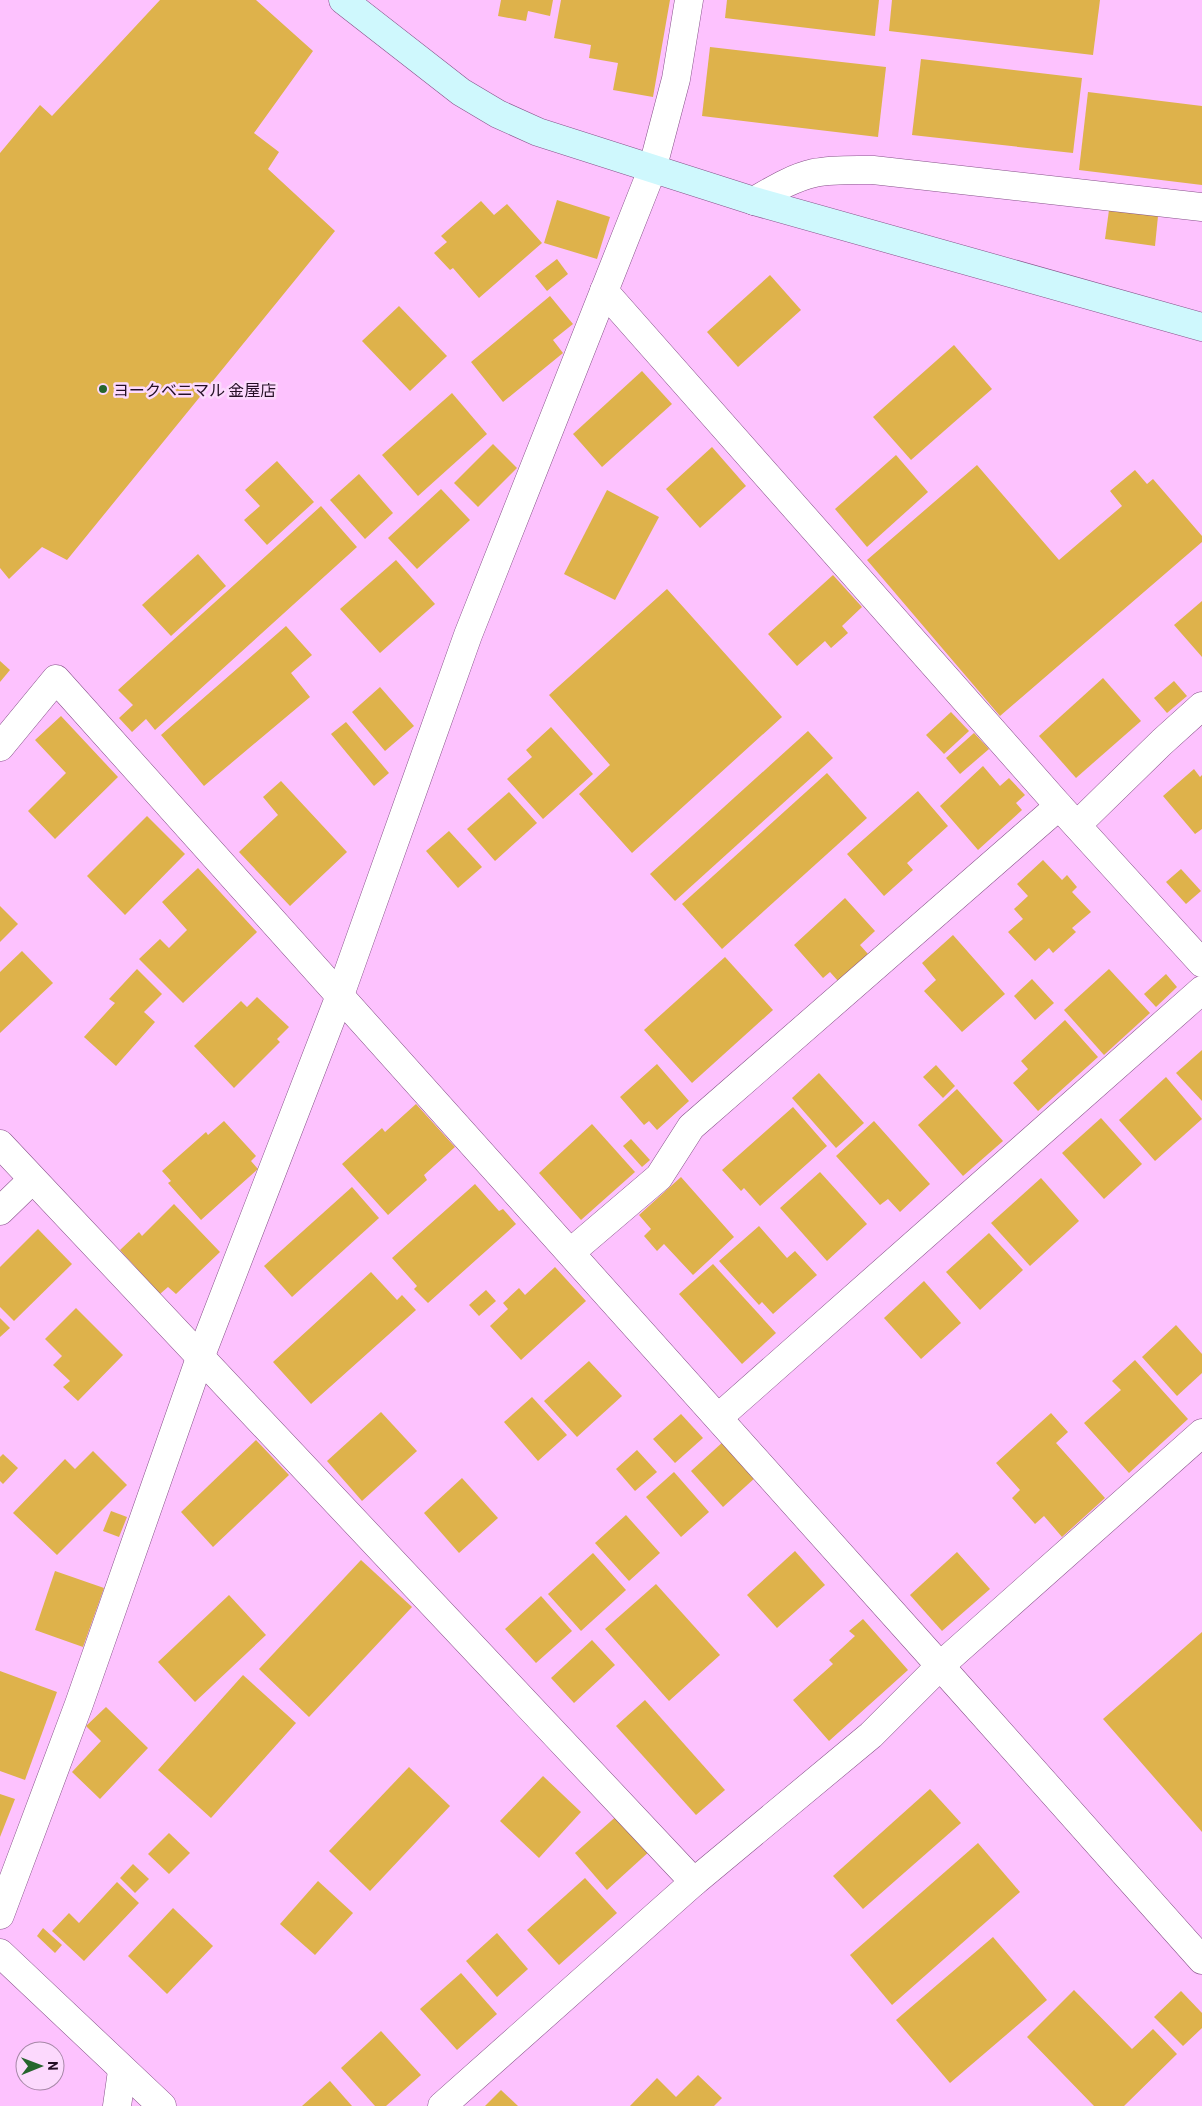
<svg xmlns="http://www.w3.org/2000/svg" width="1202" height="2106" font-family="Barlow,'Noto Sans JP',sans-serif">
<rect width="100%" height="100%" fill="#fdc2fe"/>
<g fill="#deb24b">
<polygon points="160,0 256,0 313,51 254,133 279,152 268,169 335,231 67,560 42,547 9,579 0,568 0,153 40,105 52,116"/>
<polygon points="501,0 553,0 550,16 528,11 526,21 498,16"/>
<polygon points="561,0 670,0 653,97 613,90 618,63 589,58 591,45 554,38"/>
<polygon points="727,0 879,0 875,36 725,18"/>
<polygon points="892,0 1100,0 1093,55 889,31"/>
<polygon points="710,47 886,67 878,137 702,116"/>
<polygon points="921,59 1082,78 1073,153 912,135"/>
<polygon points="1088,92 1202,106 1202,185 1079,170"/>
<polygon points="557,200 610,217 597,259 544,243"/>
<polygon points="481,201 494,215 507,204 542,243 479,298 453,268 450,270 434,253 447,242 441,236"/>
<polygon points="1109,210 1158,216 1155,246 1105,239"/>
<polygon points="557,259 568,274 547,291 535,276"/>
<polygon points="770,275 801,310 738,367 707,332"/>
<polygon points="550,296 573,324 553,340 563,353 503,402 471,362"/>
<polygon points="399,306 447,356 410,391 362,341"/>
<polygon points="954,345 992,389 911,460 873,417"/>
<polygon points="642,371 672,404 602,467 573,434"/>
<polygon points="452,393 487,434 418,496 382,455"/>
<polygon points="493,444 517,468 478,507 454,483"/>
<polygon points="712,447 746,486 700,528 666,489"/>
<polygon points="896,455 928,492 867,547 835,509"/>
<polygon points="277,461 314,502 267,545 244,520 260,506 245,490"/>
<polygon points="977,465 1059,560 1122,506 1110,491 1135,470 1147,484 1153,479 1202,536 1202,542 1000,716 867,560"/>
<polygon points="359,474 393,513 365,539 330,500"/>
<polygon points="441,489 470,520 417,569 388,538"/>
<polygon points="607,490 659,517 615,600 564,574"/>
<polygon points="321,506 357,547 155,730 146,719 132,732 119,718 133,705 118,690"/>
<polygon points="198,554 226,586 171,636 142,605"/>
<polygon points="396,560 435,604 380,653 340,609"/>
<polygon points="833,575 862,607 842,626 848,633 831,648 825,641 797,666 768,634"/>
<polygon points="667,589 782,717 632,853 579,794 610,765 549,695"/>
<polygon points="1202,601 1202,657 1174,625"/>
<polygon points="286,626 312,655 291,673 310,697 204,786 161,735"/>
<polygon points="0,661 10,670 0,682"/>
<polygon points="1103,678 1141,721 1076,778 1039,736"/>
<polygon points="1174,681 1187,696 1167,713 1154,698"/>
<polygon points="380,687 414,726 385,751 352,712"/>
<polygon points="951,712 969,731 944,754 926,735"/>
<polygon points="61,716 118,777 55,839 28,811 66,773 35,740"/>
<polygon points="346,722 389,773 374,786 331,734"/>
<polygon points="551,727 593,774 543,819 507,779 532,757 526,750"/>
<polygon points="808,731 833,758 675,901 650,874"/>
<polygon points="974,733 989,749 960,774 946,758"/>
<polygon points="983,766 1000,786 1009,778 1025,795 1016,803 1022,810 978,850 940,806"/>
<polygon points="1194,769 1200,777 1202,775 1202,829 1195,834 1163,796"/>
<polygon points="827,773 867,818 722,949 682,904"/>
<polygon points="281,781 347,852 290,906 239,852 278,815 263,797"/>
<polygon points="918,791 948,826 907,863 913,870 884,896 847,854"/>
<polygon points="509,792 537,823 495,861 467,829"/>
<polygon points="147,816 185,854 125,915 87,876"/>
<polygon points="449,831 482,867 458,888 426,851"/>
<polygon points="1043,860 1062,880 1067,875 1077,887 1072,892 1091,912 1072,928 1076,932 1053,953 1049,948 1035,961 1008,932 1023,919 1014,909 1028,896 1017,884"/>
<polygon points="198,868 257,932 183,1003 139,959 160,939 169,948 187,930 162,902"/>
<polygon points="1181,869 1201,891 1186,904 1166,882"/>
<polygon points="845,898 875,931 860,945 868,954 838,981 830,972 823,978 794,945"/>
<polygon points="0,906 18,924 0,942"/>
<polygon points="953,935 1005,994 962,1032 924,991 936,980 922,963"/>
<polygon points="22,951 53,983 0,1033 0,972"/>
<polygon points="725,957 773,1010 692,1083 644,1030"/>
<polygon points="137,969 162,994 144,1012 155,1022 116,1066 84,1037 115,1003 109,999"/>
<polygon points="1109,969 1150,1013 1104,1055 1064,1010"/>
<polygon points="1166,974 1177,987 1156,1007 1144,994"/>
<polygon points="1032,979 1054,1003 1035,1020 1014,996"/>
<polygon points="257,997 289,1027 277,1039 280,1042 234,1088 194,1046 241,1001 247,1007"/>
<polygon points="1065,1020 1098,1057 1038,1111 1013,1083 1028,1069 1021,1061"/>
<polygon points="1202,1050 1202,1101 1176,1073"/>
<polygon points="657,1064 689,1101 657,1130 649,1121 644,1125 620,1097"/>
<polygon points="936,1065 955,1086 943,1098 923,1077"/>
<polygon points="819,1073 864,1123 836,1148 792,1098"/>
<polygon points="1166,1077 1202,1119 1155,1161 1119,1120"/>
<polygon points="957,1089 1003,1141 963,1176 918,1125"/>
<polygon points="416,1104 455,1147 424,1175 427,1180 388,1215 342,1164 382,1128 385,1132"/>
<polygon points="793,1107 827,1146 760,1206 744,1188 741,1191 722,1170"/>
<polygon points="1101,1118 1142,1164 1104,1199 1062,1153"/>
<polygon points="224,1121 256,1156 251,1161 258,1169 201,1220 168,1183 171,1181 162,1171 206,1132 208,1135"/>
<polygon points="874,1121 930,1184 900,1212 888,1199 880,1205 836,1156"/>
<polygon points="592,1124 635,1172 581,1220 539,1173"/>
<polygon points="631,1139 650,1160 642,1167 623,1146"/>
<polygon points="820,1172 867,1224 827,1261 780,1208"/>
<polygon points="681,1177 734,1237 693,1275 664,1244 657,1251 644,1236 651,1229 639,1215"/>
<polygon points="1041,1178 1079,1221 1030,1266 991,1223"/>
<polygon points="475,1184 499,1211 503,1209 516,1224 428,1303 414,1289 417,1286 392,1258"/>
<polygon points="352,1187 379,1218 292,1297 264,1266"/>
<polygon points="174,1204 220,1252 176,1294 168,1287 160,1294 120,1250 139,1232 142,1236"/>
<polygon points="759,1226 787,1258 795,1251 817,1275 773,1314 762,1302 759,1305 719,1261"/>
<polygon points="38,1229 72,1264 14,1321 0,1307 0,1267"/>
<polygon points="989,1233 1023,1270 980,1310 946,1272"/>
<polygon points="713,1264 776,1333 742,1364 679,1294"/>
<polygon points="555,1267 586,1301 521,1360 490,1326 508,1309 503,1303 519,1288 525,1295"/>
<polygon points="371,1272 397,1300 402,1295 416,1310 311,1404 273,1362"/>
<polygon points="924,1281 961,1323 921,1359 884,1318"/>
<polygon points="486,1290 496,1301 479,1316 469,1305"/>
<polygon points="76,1308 123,1355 78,1401 63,1387 70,1381 53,1365 62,1356 45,1339"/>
<polygon points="0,1318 10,1328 0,1337"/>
<polygon points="1176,1325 1202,1354 1202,1373 1177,1396 1142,1357"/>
<polygon points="1135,1360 1188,1419 1129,1473 1084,1423 1121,1390 1112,1381"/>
<polygon points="589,1361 622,1396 577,1437 544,1401"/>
<polygon points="532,1397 567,1435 538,1461 504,1422"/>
<polygon points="381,1412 417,1451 362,1501 327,1461"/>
<polygon points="1051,1413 1068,1432 1056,1443 1105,1498 1062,1537 1044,1516 1035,1524 1012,1498 1020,1490 996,1463"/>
<polygon points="681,1414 703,1438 675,1463 653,1439"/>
<polygon points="256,1440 289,1475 213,1547 181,1512"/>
<polygon points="724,1441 756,1477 723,1507 691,1471"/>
<polygon points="637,1450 657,1472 635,1491 616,1469"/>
<polygon points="93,1451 127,1485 57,1555 13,1513 65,1459 75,1469"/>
<polygon points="3,1454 18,1468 3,1484 0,1481 0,1457"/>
<polygon points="674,1472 709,1512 681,1537 646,1497"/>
<polygon points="462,1478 498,1518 459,1553 424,1513"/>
<polygon points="111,1511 127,1517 119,1537 103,1531"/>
<polygon points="626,1515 660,1553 629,1581 595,1543"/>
<polygon points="795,1551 825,1585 777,1628 747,1595"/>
<polygon points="957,1552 990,1589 942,1631 910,1595"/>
<polygon points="593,1553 626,1590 581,1631 548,1594"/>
<polygon points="361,1560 412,1607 309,1717 259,1669"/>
<polygon points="55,1571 104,1588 83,1647 35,1630"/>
<polygon points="656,1584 720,1655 669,1701 605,1629"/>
<polygon points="229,1595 266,1635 195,1702 158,1662"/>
<polygon points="541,1596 572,1631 536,1663 505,1629"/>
<polygon points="863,1619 908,1670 829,1741 793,1700 833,1664 829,1660 855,1636 849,1631"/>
<polygon points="1202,1632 1202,1832 1103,1719"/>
<polygon points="592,1640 615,1665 574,1703 551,1678"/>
<polygon points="0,1671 57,1692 25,1780 0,1771"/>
<polygon points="243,1675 296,1723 211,1818 158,1770"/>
<polygon points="645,1700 725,1790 696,1815 616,1726"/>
<polygon points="106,1707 148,1748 100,1799 72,1772 101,1741 86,1726"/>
<polygon points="409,1767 450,1806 370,1891 329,1851"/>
<polygon points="543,1776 581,1812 539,1858 500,1821"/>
<polygon points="930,1789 961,1823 863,1909 833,1876"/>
<polygon points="0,1794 15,1799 0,1837"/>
<polygon points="620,1813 652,1849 607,1890 575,1853"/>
<polygon points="169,1833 190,1853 169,1874 148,1854"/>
<polygon points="978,1843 1020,1892 892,2005 850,1955"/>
<polygon points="133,1864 149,1879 135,1893 120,1878"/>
<polygon points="585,1878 617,1913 559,1965 527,1930"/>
<polygon points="318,1881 353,1913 315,1955 280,1924"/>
<polygon points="117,1882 139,1903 84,1961 52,1931 69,1913 79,1923"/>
<polygon points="173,1908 213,1946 167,1994 128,1956"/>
<polygon points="43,1928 62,1945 55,1953 37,1936"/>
<polygon points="497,1933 528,1969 497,1997 466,1961"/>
<polygon points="993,1937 1047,2000 950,2083 896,2020"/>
<polygon points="461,1973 497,2014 457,2050 420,2009"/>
<polygon points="1074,1990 1132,2049 1153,2029 1177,2054 1124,2106 1094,2106 1027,2037"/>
<polygon points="1181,1991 1202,2013 1202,2028 1183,2046 1154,2017"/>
<polygon points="381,2031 421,2075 386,2106 375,2106 341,2068"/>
<polygon points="698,2075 722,2098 714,2106 630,2106 657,2078 676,2097"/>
<polygon points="330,2081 352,2106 302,2106"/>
<polygon points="501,2090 518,2106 485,2106"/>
</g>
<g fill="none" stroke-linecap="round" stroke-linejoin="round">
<g stroke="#865289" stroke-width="29">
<g id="street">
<path d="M754,201C773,190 792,178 814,173C833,169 854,170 873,170L1202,207"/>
<polyline points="604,291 1059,806 1202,963"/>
<path d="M0,747L56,679C436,1107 822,1531 1202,1960"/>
<polyline points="1077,825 1162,742 1202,706"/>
<polyline points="0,1144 694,1882"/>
<polyline points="0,1211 32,1180"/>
<polyline points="571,1252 659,1177 691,1127 1059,806"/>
<polyline points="719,1417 1202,990"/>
<polyline points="0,1915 79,1704 200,1358 339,998 468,635 652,170 676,79 689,0"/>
<polyline points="0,1953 162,2106"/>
<polyline points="117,2106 122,2071"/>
<polyline points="442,2106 694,1882 871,1735 941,1665 1202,1433"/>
</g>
</g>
<g stroke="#865289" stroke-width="29">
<polyline id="secondary" points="343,0 461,92 498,114 538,132 754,201 1202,327"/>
</g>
<use href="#street" stroke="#fff" stroke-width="28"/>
<use href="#secondary" stroke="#cff8fd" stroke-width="28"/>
</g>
<circle fill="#26652d" stroke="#fcd9fd" stroke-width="2" cx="103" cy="389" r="5"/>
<g text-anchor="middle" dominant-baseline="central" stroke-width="5" stroke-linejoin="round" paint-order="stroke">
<g font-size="16" fill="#240f25" stroke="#fcd9fd" text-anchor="start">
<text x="113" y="389">ヨークベニマル 金屋店</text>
</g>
</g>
<g transform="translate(40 2066) rotate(89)"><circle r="24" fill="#fcd9fd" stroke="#a688a7"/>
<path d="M0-4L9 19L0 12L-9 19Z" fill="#26652d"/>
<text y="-8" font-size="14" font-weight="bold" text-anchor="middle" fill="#240f25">N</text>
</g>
</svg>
